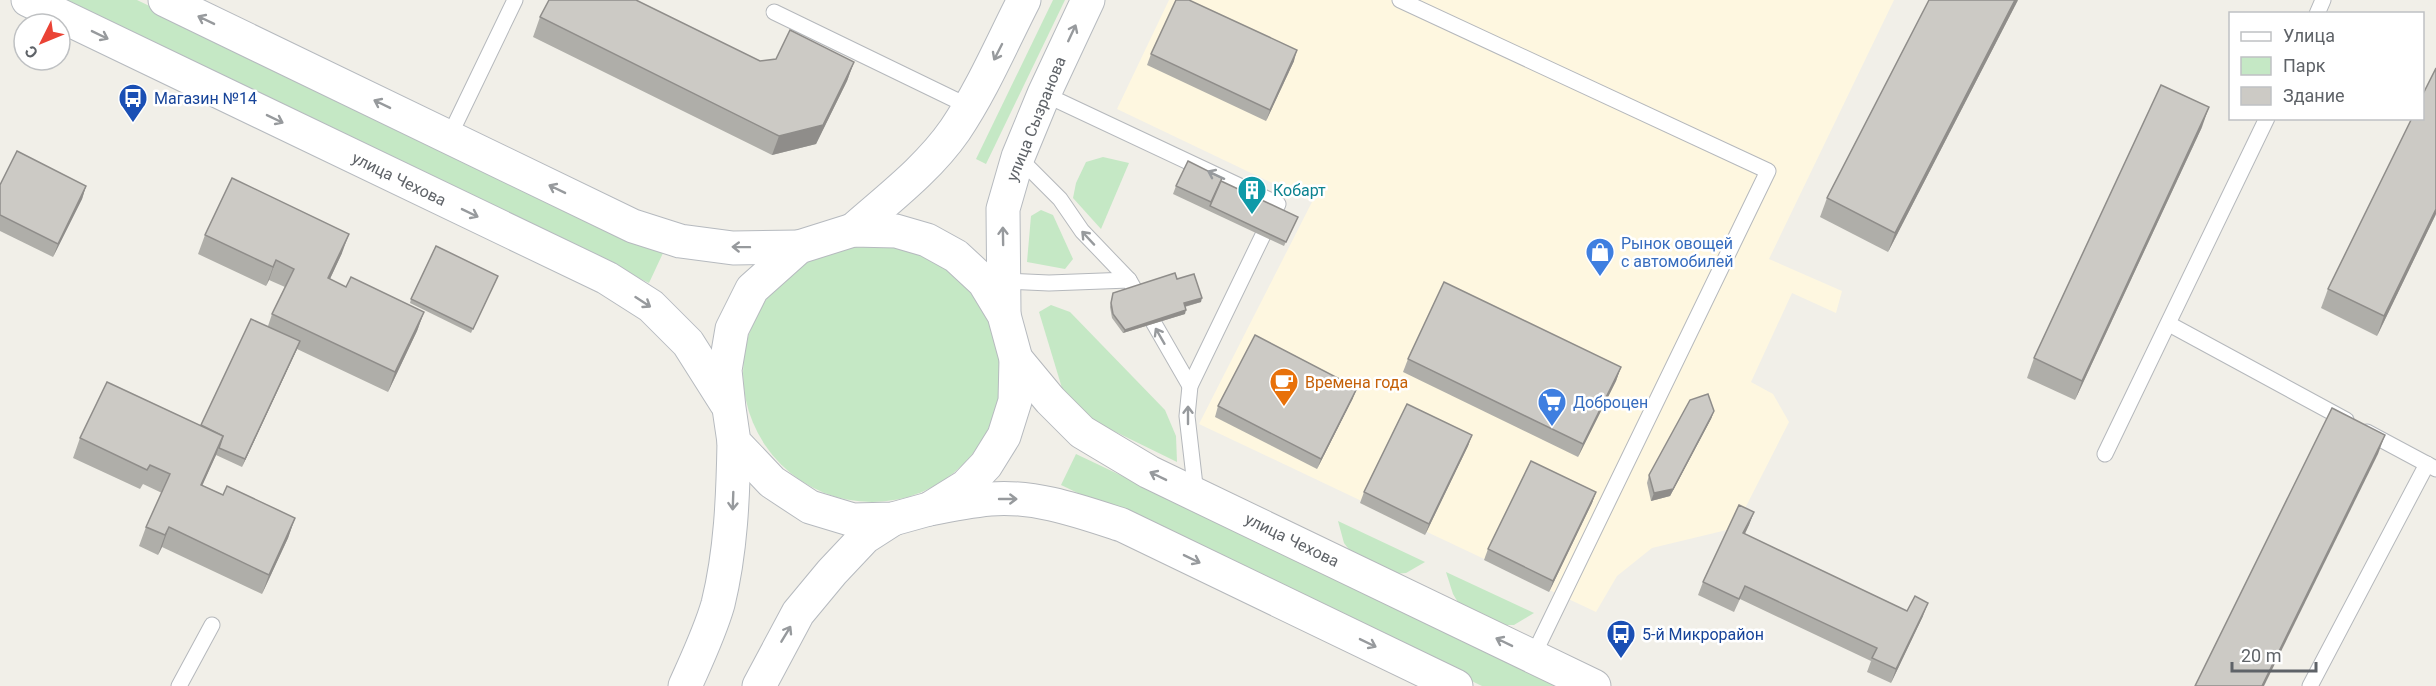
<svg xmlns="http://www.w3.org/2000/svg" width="2436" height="686" font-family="Roboto,sans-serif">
<rect width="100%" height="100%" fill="#f1efe8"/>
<polygon fill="#fef7e0" points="1169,0 1894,0 1769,259 1842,291 1836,313 1792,293 1751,382 1773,394 1789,422 1735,528 1652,548 1617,576 1596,612 1199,424 1312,202 1117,109"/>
<g fill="#c5e8c5">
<polygon points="62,0 137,0 663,253 649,283"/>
<polygon points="1053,0 1065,0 986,164 976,159"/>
<polygon points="1103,157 1129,163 1101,229 1073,198 1076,183 1086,162"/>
<polygon points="1041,210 1053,215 1073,259 1065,269 1027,262 1031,216"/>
<circle cx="872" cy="373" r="129"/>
<polygon points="1051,305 1070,312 1165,410 1176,436 1177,462 1081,415 1065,398 1039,312"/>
<polygon points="1076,454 1564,686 1482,686 1061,485"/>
<polygon points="1338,521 1425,562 1406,573 1392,574 1351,552 1344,543"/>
<polygon points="1446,572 1534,613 1514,625 1501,625 1459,604 1453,594"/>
</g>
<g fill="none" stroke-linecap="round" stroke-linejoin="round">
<g stroke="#b5b8bc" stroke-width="17">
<g id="service">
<polyline points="1400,0 1768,171 1533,656"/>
<polyline points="774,12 968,106"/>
<polyline points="2317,14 2323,0"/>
<polyline points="1044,94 1278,204 1190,386 1187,416 1196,494"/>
<polyline points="449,137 515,0"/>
<polyline points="1018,157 1060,199 1082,231 1129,280"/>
<polyline points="1004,281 1049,283 1129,280 1190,386"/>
<polyline points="2169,324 2346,420"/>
<polyline points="2367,432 2436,469"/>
<polyline points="2105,454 2267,118"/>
<polyline points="179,686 212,625"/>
<polyline points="2310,686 2427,464"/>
</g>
</g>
<g stroke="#b5b8bc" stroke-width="35">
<g id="tertiary">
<polyline points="1016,359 1050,400 1082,432 1149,472 1594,686"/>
<path d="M929,509C949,505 970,501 990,499C1035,495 1079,511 1122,525L1456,686"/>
</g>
</g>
<g stroke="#b6babf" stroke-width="35">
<g id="secondary">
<polyline points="28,0 607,278 651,306 688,343 726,403"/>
<polyline points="165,0 633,226 680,241 733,248 799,247"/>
<polygon points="853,230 896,231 927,240 956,256 984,282 1004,315 1016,359 1015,401 1004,436 986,465 966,486 929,509 893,519 853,520 810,507 772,482 734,442 729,408 725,370 732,329 752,289 799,247"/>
<path d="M853,230C888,199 928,169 955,130C982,90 1002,43 1024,0"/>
<polyline points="1004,313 1003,209 1018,157 1044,94 1088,0"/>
<path d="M685,686C697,659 710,632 718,604C731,551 733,497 734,442"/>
<polyline points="759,686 798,613 832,572 865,537 893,519"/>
</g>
</g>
<use href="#service" stroke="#fff" stroke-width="15"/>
<use href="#tertiary" stroke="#fff" stroke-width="33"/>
<use href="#secondary" stroke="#fff" stroke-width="33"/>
</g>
<g fill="#afaea9">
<polygon points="2018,0 1888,252 1820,217 1827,198"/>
<polygon points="540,17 760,61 854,62 847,81 816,144 772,155 533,37"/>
<polygon points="1151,54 1294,61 1266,121 1147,65"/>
<polygon points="2202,127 2075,400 2027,378 2034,358"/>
<polygon points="1221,181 1298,217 1284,246 1173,194 1176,186"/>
<polygon points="0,185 86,186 82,199 53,257 0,231"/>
<polygon points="2436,214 2377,336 2321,308 2328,289"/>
<polygon points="205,235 342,253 330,279 346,287 424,312 417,331 388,392 297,349 242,467 216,455 202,485 223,495 295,518 288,538 262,594 162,547 158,555 139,546 146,527 162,493 143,484 140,489 73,458 80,438 201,425 268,326 272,314 285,287 269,280 266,286 198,254"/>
<polygon points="498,276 471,333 410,303 411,299"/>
<polygon points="1177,279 1201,302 1185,307 1185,314 1123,333 1112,318 1110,307 1113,293"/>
<polygon points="1408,359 1621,367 1616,381 1578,457 1403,372"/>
<polygon points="1353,398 1317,469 1215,417 1218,406"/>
<polygon points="1714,411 1711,419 1670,496 1651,501 1647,483 1649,475"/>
<polygon points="1472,435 1468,446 1425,535 1360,503 1364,492"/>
<polygon points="1596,492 1592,503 1549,592 1484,560 1488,549"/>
<polygon points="1754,512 1745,534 1907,611 1923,616 1891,683 1867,672 1871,661 1740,599 1734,612 1698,595 1703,582"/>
</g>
<g fill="#8f8d8a">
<polygon points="2015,0 2018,0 1888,252 1895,233"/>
<polygon points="1297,50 1294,61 1266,121 1270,110"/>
<polygon points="854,62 847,81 816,144 772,155 779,136"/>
<polygon points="2209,107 2202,127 2075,400 2082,381"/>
<polygon points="86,186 82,199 53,257 58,244"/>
<polygon points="2436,209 2436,214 2377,336 2384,316"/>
<polygon points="349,234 342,253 321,298 328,278"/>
<polygon points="276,260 269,280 266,286 273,267"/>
<polygon points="1202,298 1201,302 1183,307 1184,303"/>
<polygon points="1186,310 1185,314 1123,333 1125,330"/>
<polygon points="424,312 417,331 388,392 395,372"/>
<polygon points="300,341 297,349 242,467 245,459"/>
<polygon points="1621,367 1616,381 1578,457 1583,444"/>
<polygon points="1357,388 1353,398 1317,469 1321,459"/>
<polygon points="1714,411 1711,419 1670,496 1651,501 1654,493"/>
<polygon points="1472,435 1468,446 1425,535 1429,524"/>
<polygon points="2385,435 2378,454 2264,686 2262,686"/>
<polygon points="223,436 216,455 194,504 201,485"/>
<polygon points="1596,492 1592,503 1549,592 1553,581"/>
<polygon points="1754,512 1749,525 1738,547 1743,533"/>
<polygon points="295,518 288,538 262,594 269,575"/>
<polygon points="169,527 162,547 158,555 165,535"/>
<polygon points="1928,603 1923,616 1891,683 1896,669"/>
</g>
<g fill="#cccac5" stroke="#8f8d8a" stroke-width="1.5">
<polygon points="549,0 636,0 760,61 776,59 790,30 854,62 823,125 779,136 540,17"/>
<polygon points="1176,0 1189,0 1297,50 1270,110 1151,54"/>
<polygon points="1929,0 2015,0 1895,233 1827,198"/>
<polygon points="2436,68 2436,209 2384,316 2328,289 2412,118 2422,118 2422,96"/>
<polygon points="2161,85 2209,107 2082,381 2034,358"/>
<polygon points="17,151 86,186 58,244 0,215 0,185"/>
<polygon points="1188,161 1222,178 1211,202 1176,186"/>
<polygon points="232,178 349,234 328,278 346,287 351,277 424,312 395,372 272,314 294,269 276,260 273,267 205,235"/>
<polygon points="1221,181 1298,217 1286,242 1210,206"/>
<polygon points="436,246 498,276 473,329 411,299"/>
<polygon points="1175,273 1177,279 1194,274 1202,298 1184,303 1186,310 1125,330 1113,314 1111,303 1113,293"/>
<polygon points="1444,282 1621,367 1583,444 1408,359"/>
<polygon points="251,319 300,341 245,459 219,448 223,436 201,425"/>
<polygon points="1255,335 1357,388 1321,459 1218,406"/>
<polygon points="107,382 223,436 201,485 223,495 227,486 295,518 269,575 169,527 165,535 146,527 170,474 150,465 147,470 80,438"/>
<polygon points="1708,394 1714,411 1673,489 1654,493 1649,475 1690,400"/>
<polygon points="1407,404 1472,435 1429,524 1364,492"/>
<polygon points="2332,408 2385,435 2262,686 2195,686"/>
<polygon points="1531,461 1596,492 1553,581 1488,549"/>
<polygon points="1739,505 1754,512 1743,533 1907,611 1915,596 1928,603 1896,669 1872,658 1877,648 1745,586 1739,599 1703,582"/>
</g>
<defs><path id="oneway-shaft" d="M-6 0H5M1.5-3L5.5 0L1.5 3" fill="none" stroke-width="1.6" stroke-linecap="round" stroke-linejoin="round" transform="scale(1.5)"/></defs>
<g stroke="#979a9d">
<use href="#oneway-shaft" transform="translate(206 20) rotate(-154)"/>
<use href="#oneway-shaft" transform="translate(1072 33) rotate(-65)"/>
<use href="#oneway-shaft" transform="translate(100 35) rotate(26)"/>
<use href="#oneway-shaft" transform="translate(998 52) rotate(117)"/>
<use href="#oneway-shaft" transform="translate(382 104) rotate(-154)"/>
<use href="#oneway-shaft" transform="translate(275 119) rotate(26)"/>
<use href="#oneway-shaft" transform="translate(1216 175) rotate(-155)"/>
<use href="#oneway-shaft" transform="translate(557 189) rotate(-154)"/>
<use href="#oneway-shaft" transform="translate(470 213) rotate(26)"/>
<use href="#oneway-shaft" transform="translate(1003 236) rotate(-91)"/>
<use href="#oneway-shaft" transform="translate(1088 238) rotate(-133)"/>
<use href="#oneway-shaft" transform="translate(741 247) rotate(-179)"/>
<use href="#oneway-shaft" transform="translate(643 302) rotate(33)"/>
<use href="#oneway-shaft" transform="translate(1160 336) rotate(-120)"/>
<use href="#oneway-shaft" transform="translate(1188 415) rotate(-90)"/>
<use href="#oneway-shaft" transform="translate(1158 476) rotate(-154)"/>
<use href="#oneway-shaft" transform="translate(1008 499)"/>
<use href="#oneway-shaft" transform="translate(733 501) rotate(92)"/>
<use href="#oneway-shaft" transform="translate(1192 559) rotate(26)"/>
<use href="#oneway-shaft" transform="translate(786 634) rotate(-59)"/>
<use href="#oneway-shaft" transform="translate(1504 642) rotate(-154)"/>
<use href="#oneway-shaft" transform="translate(1368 643) rotate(26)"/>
</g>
<defs>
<g id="bus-pin" transform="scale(1.5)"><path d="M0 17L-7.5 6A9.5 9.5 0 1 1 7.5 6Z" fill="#1a4fb4" stroke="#fff"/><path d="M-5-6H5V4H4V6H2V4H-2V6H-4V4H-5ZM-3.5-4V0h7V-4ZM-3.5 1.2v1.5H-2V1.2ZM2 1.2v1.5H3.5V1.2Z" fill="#fff"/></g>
<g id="building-pin" transform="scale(1.5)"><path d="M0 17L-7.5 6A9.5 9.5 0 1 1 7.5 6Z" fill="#0f9aa8" stroke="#fff"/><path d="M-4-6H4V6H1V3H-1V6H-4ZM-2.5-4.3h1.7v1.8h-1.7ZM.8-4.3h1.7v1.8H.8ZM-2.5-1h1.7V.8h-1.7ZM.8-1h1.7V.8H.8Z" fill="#fff"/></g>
<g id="shop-pin" transform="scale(1.5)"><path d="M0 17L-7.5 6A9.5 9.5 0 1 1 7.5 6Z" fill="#3f7fe0" stroke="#fff"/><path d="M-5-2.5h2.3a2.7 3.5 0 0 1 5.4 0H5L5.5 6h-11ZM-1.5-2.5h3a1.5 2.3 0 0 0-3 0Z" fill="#fff"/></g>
<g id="cafe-pin" transform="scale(1.5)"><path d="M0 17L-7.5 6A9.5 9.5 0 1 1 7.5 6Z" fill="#e8710a" stroke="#fff"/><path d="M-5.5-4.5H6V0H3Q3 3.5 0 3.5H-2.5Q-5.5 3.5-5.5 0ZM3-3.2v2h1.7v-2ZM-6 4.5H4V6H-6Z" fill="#fff"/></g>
<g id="supermarket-pin" transform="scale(1.5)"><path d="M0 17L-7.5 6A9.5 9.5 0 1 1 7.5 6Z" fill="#3f7fe0" stroke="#fff"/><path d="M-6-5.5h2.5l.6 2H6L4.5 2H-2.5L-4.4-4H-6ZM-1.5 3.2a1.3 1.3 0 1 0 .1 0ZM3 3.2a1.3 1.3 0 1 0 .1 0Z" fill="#fff"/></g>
</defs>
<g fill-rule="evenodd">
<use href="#bus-pin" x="133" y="98"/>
<use href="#building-pin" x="1252" y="190"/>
<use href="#shop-pin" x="1600" y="252"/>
<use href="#cafe-pin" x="1284" y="382"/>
<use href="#supermarket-pin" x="1552" y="402"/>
<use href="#bus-pin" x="1621" y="634"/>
</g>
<g text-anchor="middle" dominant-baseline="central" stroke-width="5" stroke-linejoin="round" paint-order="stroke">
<g font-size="16" fill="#164399" stroke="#fff" text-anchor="start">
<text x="154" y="98">Магазин №14</text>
<text x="1642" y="634">5-й Микрорайон</text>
</g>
<g font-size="16" fill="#5f6368" stroke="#fff">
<text transform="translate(1036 119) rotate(-68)">улица Сызранова</text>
<text transform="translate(399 179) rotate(26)">улица Чехова</text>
<text transform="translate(1292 540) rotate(26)">улица Чехова</text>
</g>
<g font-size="16" fill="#0d838f" stroke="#fff" text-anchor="start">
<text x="1273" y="190">Кобарт</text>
</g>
<g font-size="16" fill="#366cbe" stroke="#fff" text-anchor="start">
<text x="1621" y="243">Рынок овощей<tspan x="1621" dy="18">с автомобилей</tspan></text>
<text x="1573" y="402">Доброцен</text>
</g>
<g font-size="16" fill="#c56008" stroke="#fff" text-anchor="start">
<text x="1305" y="382">Времена года</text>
</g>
</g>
<rect x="2229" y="12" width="195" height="108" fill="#ffffff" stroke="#bfc1c3" stroke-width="1.5"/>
<rect x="2241" y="32" width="30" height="9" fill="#ffffff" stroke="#bfc1c3" stroke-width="1.5"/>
<text x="2283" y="42" font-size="18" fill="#5f6368">Улица</text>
<rect x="2241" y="57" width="30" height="18" fill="#c5e8c5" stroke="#bfc1c3" stroke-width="1.5"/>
<text x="2283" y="72" font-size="18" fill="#5f6368">Парк</text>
<rect x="2241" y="87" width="30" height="18" fill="#cccac5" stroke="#bfc1c3" stroke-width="1.5"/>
<text x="2283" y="102" font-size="18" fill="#5f6368">Здание</text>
<g transform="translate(42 42) rotate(227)"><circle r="28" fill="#ffffff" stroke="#bfc1c3" stroke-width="1.5"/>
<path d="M0-4.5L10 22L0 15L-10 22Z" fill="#ea4335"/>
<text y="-9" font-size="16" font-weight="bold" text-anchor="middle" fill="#5f6368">С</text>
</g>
<path d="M2232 662v9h84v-9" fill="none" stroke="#5f6368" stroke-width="3"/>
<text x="2241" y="662" font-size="18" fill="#5f6368" stroke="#ffffff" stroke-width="4.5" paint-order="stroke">20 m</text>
</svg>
